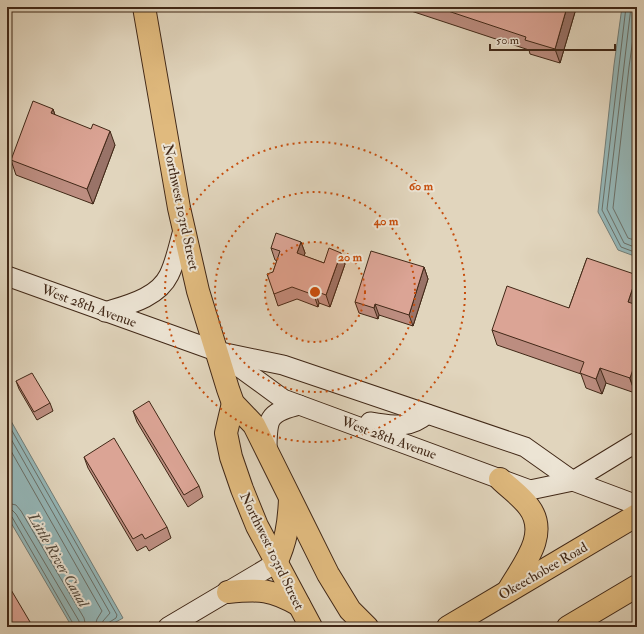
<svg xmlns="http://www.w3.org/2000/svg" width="644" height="634" font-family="'IM FELL Double Pica',serif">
<rect width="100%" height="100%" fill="#e1d5bd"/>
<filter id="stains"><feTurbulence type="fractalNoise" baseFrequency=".005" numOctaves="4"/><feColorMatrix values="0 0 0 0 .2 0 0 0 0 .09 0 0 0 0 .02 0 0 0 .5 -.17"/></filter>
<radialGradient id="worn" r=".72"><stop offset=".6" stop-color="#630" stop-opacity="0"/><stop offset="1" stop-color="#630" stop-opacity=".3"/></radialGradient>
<g fill="#95b7b8" stroke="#737e78">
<polygon points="622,7 637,7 637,257 618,250 598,212 614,65"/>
<polygon points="7,414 123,618 107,627 72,627 7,516"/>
</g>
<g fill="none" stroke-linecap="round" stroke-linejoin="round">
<g stroke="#6b7068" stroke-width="1">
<polyline points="626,7 602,210 621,247 637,253"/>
<polyline points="631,7 607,209 624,243 637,248"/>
<polyline points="637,10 629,67 613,208 628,238 637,241"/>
<polyline points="7,422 117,615 116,618 108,623 106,627"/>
<polyline points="7,432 110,613 103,621 101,627"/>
<polyline points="7,444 102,611 97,619 95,627"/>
<polyline points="7,503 16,505 21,511 84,618 86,627"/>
<polyline points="7,509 12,510 16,514 79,621 80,627"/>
<polyline points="7,514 12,517 75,627"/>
</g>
<g stroke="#412817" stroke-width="21">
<g id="secondary">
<polyline points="7,276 216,351 283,365 525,447 573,481 637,505"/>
<path d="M105,312C127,305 158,298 169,275C176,261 179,243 184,227"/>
<polyline points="224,356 283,399 530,490 573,481 637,442"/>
<path d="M370,422C392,425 409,430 427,414"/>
<path d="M267,451C267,419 267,413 299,405"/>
<polyline points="168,627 276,563"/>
</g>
</g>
<g stroke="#412817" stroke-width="24">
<g id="primary">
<polyline points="144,7 179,208 198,291 228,389 233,403 254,425 328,574 350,610 367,627"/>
<polyline points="233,403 226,433 231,457 242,489 257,526 311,627"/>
<path d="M276,563C286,542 289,523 290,499"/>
<path d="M228,592C260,589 271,589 299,605"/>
</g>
</g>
<g stroke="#412817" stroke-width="24">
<g id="highway">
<path d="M500,479C509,488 521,496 529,507C550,535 522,566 508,591"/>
<polyline points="448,627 637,515"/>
<polyline points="568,627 637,586"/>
</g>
</g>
<use href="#secondary" stroke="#ece4d4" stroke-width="19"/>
<use href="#primary" stroke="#e0ba7e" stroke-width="22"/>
<use href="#highway" stroke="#e0ba7e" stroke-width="22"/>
</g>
<g fill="#bc8d80" stroke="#412817">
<polygon points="399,7 573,7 575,12 560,63 530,54 529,50"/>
<polygon points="53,109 55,115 115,145 93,204 16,175 11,160"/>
<polygon points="301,242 305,253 304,256 324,263 341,253 345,264 330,307 319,303 318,307 297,299 278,306 274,294 273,272 277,261 275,260 271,248"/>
<polygon points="587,258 635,393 606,383 602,394 586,388 581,374 497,345 492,330 569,308"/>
<polygon points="424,267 428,279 413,326 379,315 378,319 359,313 355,302"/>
<polygon points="16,381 50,403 53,411 37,420 19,389"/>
<polygon points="133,411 199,486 203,497 188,507 137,422"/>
<polygon points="84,457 167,527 171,538 149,551 146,546 137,551 88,468"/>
</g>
<g fill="#997368" stroke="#412817">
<polygon points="567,7 573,7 575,12 560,63 555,49"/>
<polygon points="53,109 58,124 51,113"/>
<polygon points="110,131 115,145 93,204 87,189"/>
<polygon points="301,242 305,253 301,265 297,253"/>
<polygon points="341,253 345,264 330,307 326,295"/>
<polygon points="424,267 428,279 413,326 409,315"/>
<polygon points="637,276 637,307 628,302"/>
<polygon points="315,291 319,303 318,307 314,295"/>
<polygon points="375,304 379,315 378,319 374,308"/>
<polygon points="637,358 637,388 635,393 630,378"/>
<polygon points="600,368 606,383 602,394 596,379"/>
</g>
<g fill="#dba495" stroke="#412817">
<polygon points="436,7 567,7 555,49 525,40 526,37"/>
<polygon points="33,101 53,109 51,113 91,129 93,124 110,131 87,189 11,160"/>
<polygon points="276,233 301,242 297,253 324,263 329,248 341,253 326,295 315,291 314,295 292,287 274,294 267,274 273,272 280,251 271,248"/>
<polygon points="371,251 424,267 409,315 375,304 374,308 355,302"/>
<polygon points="587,258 637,275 628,302 637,305 637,358 630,378 600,368 596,379 580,373 584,362 492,330 507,286 569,308"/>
<polygon points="32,373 50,403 34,412 16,381"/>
<polygon points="149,401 199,486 184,495 133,411"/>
<polygon points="114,438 167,527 145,539 142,534 133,539 84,457"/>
<polygon points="7,583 33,627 7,627"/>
</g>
<circle cx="315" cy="292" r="50" fill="#c74f0e" fill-opacity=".12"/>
<g fill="none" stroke="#c74f0e" stroke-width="2" stroke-dasharray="2 4">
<circle cx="315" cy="292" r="50"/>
<circle cx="315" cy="292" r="100"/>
<circle cx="315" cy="292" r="150"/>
</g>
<g text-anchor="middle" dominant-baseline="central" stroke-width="4" stroke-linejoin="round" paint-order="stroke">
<g font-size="14" fill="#412817" stroke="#ece4d4">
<text transform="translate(181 207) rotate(78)">Northwest 103rd Street</text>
<text transform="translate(89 306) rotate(20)">West 28th Avenue</text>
<text transform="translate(389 438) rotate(20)">West 28th Avenue</text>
<text transform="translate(272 551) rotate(64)">Northwest 103rd Street</text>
<text transform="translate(543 571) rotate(-30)">Okeechobee Road</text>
</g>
<g font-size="15" font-style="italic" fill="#564c3f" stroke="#ece4d4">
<text transform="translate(58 560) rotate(60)">Little River Canal</text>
</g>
</g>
<circle cx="315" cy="292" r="6" fill="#c74f0e" stroke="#ece4d4" stroke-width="2"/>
<g font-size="12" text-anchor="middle" font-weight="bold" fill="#c74f0e" stroke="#ece4d4" stroke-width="4" stroke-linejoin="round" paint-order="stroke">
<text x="421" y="190">60 m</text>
<text x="386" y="225">40 m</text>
<text x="350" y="261">20 m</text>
</g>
<rect width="644" height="634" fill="none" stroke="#e1d5bd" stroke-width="24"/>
<rect x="8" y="8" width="628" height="618" fill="none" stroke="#412817" stroke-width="2"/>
<rect x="12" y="12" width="620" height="610" fill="none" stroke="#412817"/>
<path d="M490 44v6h125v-6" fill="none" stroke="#412817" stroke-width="2"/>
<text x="496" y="44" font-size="12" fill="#412817" stroke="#ece4d4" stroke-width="3" paint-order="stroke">50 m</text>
<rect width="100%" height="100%" filter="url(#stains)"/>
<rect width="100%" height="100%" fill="url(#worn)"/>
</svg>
